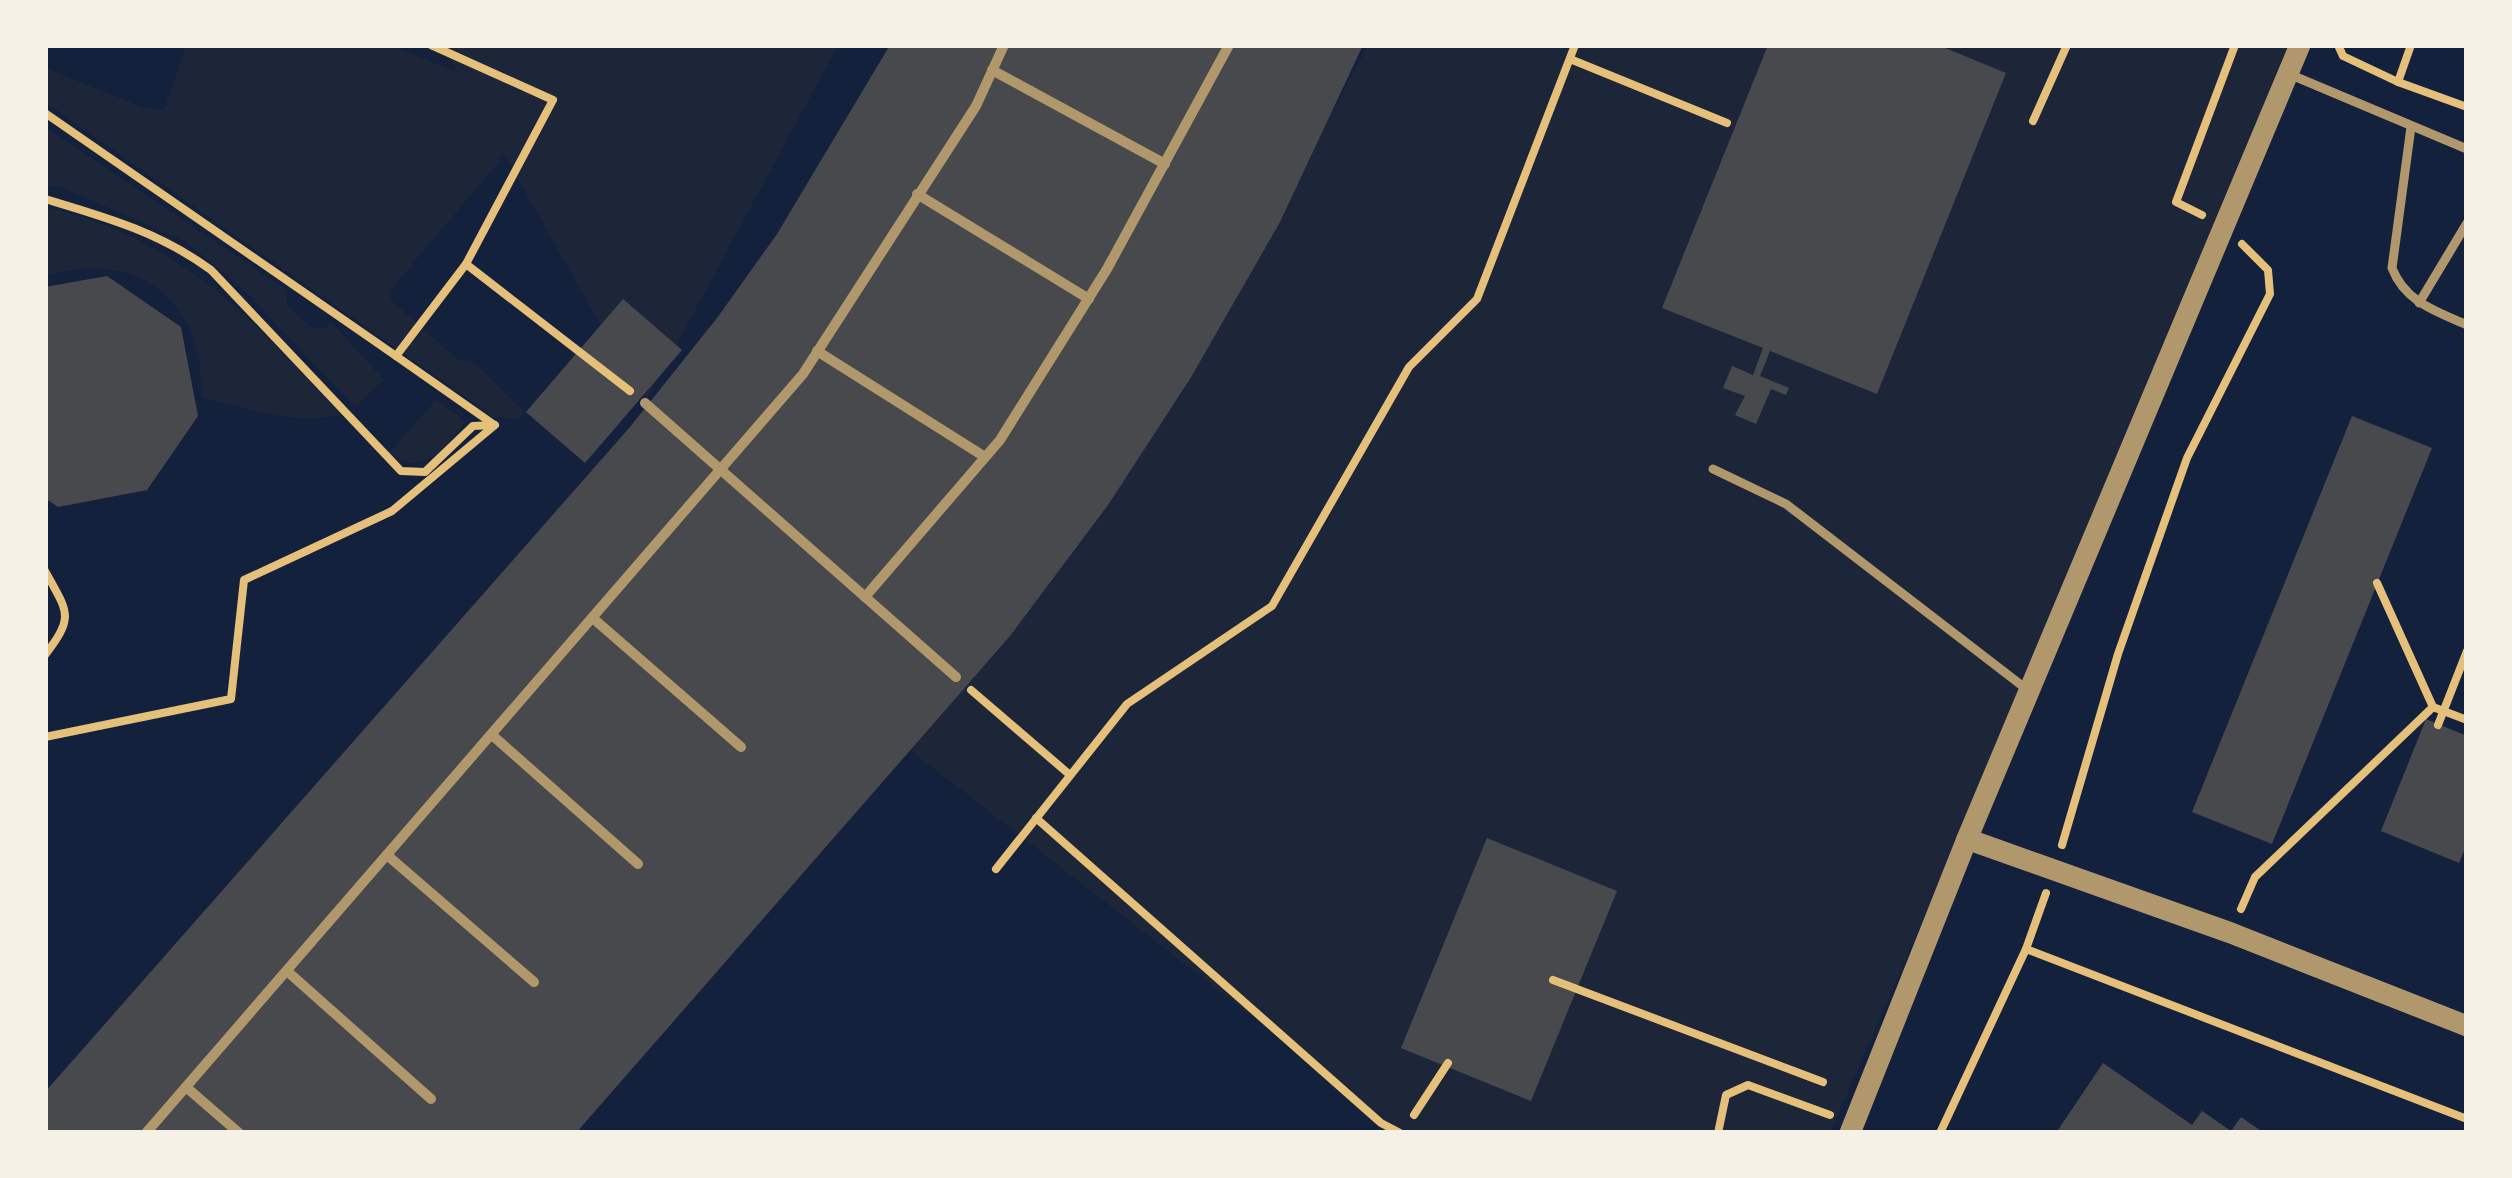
<svg xmlns="http://www.w3.org/2000/svg" width="2512" height="1178" font-family="'Asap Condensed',sans-serif">
<rect width="100%" height="100%" fill="#14213d"/>
<g fill="#1d2539">
<polygon points="186,45 391,45 457,72 443,45 838,45 645,403 502,151 498,163 392,288 390,299 457,359 476,364 525,412 518,419 494,417 45,102 45,68 142,107 164,110"/>
<polygon points="1368,45 2297,45 2212,258 1830,1133 1402,1133 901,743 1180,397"/>
<polygon points="45,127 287,290 287,306 310,327 326,328 331,322 384,380 355,407 242,288 186,242 61,187 45,185"/>
<path d="M45,207C182,238 249,316 340,414C296,427 245,407 201,397C206,301 137,248 45,276Z"/>
<path d="M436,400L466,421C444,448 424,479 389,453Z"/>
</g>
<g fill="#48494c">
<polygon points="890,45 1363,45 1280,222 1190,379 1108,505 1010,636 576,1133 45,1133 45,1092 630,427 717,318 777,234"/>
<polygon points="1768,45 1938,45 2006,73 1877,394 1770,351 1760,376 1789,388 1786,395 1771,389 1756,424 1735,415 1745,396 1723,388 1732,366 1753,375 1763,348 1662,308"/>
<polygon points="107,276 181,327 198,416 147,490 58,507 45,498 45,287"/>
<polygon points="623,299 682,350 585,463 526,412"/>
<polygon points="2352,416 2432,448 2272,844 2192,812"/>
<polygon points="2426,719 2467,736 2467,844 2459,863 2381,831"/>
<polygon points="1487,838 1617,891 1531,1101 1401,1048"/>
<polygon points="2103,1063 2192,1125 2202,1111 2231,1131 2241,1117 2264,1133 2056,1133"/>
</g>
<g fill="none" stroke-linecap="round" stroke-linejoin="round">
<g stroke="#e5c07b" stroke-width="8">
<polyline points="431,45 553,100 466,264"/>
<polyline points="2338,45 2343,56 2398,82"/>
<polyline points="2411,45 2398,82 2467,107"/>
<polyline points="1570,59 1727,123"/>
<polyline points="45,113 396,356 466,264 630,391"/>
<polyline points="2033,121 2067,45"/>
<path d="M45,199C105,217 159,232 211,270L401,471L425,472L473,426L494,425"/>
<polyline points="2202,215 2176,202 2235,45"/>
<polyline points="396,356 493,424"/>
<path d="M45,571C68,613 75,616 45,655"/>
<polyline points="2377,583 2433,707 2467,720"/>
<polyline points="971,690 1070,775"/>
<polyline points="2438,725 2467,651"/>
<polyline points="45,737 231,699 244,580 392,511 495,425"/>
<polyline points="1036,818 1381,1123 1400,1133"/>
<polyline points="2062,845 2118,654 2187,458 2270,294 2268,270 2242,244"/>
<polyline points="996,869 1127,704 1272,606 1409,367 1477,299 1575,45"/>
<polyline points="2241,909 2255,877 2433,707"/>
<polyline points="2026,949 2467,1119"/>
<polyline points="1553,980 1823,1082"/>
<polyline points="1414,1115 1448,1063"/>
<polyline points="1718,1133 1726,1095 1748,1085 1830,1115"/>
<polyline points="1940,1133 2026,949 2046,893"/>
</g>
<g stroke="#b1986c" stroke-width="9">
<polyline points="2289,74 2467,149"/>
<path d="M2411,127L2392,268C2405,302 2436,311 2467,325"/>
<polyline points="2419,303 2467,223"/>
<polyline points="1713,469 1786,504 2029,691"/>
</g>
<g stroke="#b1986c" stroke-width="10">
<polyline points="992,70 1165,164"/>
<polyline points="917,194 1089,299"/>
<polyline points="817,351 985,457"/>
<polyline points="645,403 956,677"/>
<polyline points="865,597 1000,440 1107,269 1229,45"/>
<polyline points="595,620 741,747"/>
<polyline points="492,735 638,864"/>
<polyline points="387,855 534,982"/>
<polyline points="287,971 431,1099"/>
<polyline points="186,1087 239,1133"/>
<polyline points="146,1133 803,374 976,106 1004,45"/>
</g>
<g stroke="#b1986c" stroke-width="21">
<polyline points="1967,839 2231,933 2467,1026"/>
<polyline points="1850,1133 1967,839 2300,45"/>
</g>
</g>
<rect width="2512" height="1178" fill="none" stroke="#f6f1e7" stroke-width="96"/>
</svg>
